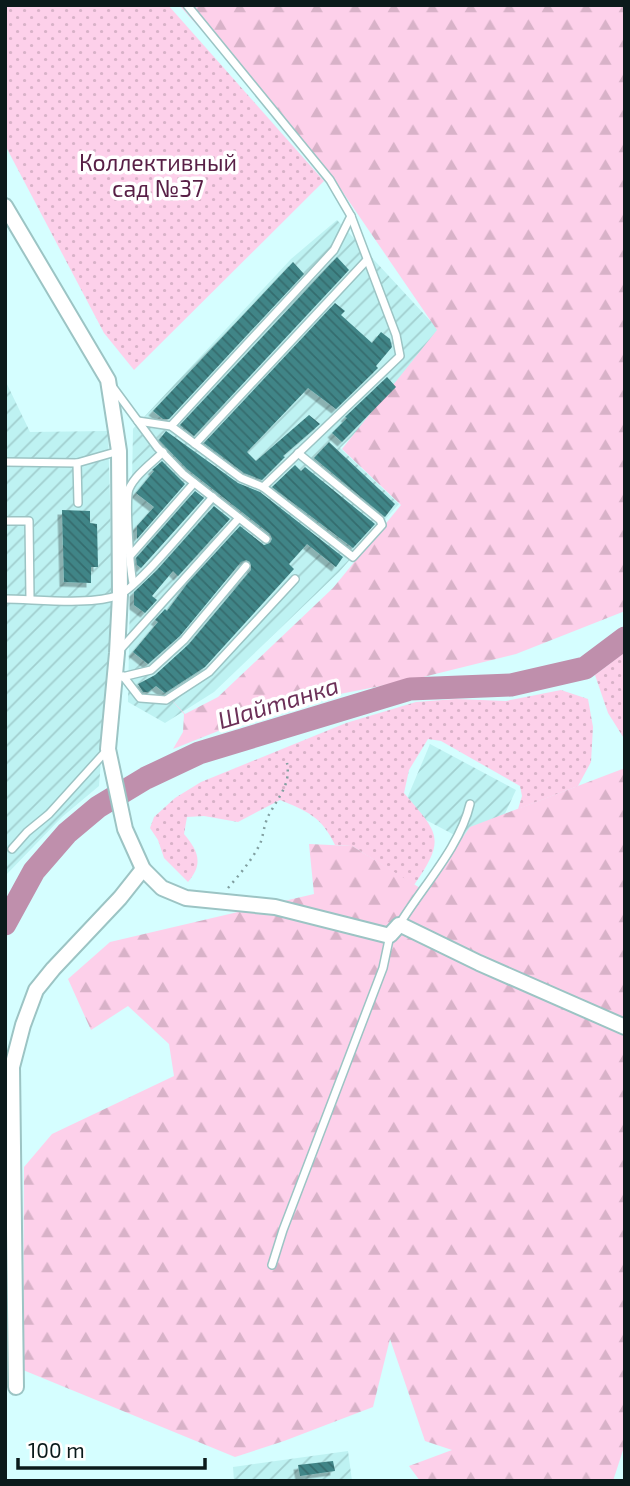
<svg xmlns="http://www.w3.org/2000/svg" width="630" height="1486" font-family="'Exo 2',sans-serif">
<defs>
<pattern id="industrial-furrows" width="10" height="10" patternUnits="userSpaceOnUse" patternTransform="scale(1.75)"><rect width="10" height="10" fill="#bef2f2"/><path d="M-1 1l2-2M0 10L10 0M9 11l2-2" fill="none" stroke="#a2cfcf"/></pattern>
<pattern id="grass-dots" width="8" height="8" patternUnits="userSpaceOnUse" patternTransform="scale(1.75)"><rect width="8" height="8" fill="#fdd0ea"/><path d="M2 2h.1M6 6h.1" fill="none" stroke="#d8b2c8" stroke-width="1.8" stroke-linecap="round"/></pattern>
<pattern id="forest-firs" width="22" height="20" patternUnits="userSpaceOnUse" patternTransform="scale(1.75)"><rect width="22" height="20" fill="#fdd0ea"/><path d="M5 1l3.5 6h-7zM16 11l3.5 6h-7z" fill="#d8b2c8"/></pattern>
<pattern id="building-back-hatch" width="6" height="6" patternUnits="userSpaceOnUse" patternTransform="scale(1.75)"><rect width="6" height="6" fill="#418587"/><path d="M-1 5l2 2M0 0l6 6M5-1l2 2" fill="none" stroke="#356c6e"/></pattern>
<filter id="shadow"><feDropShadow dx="-4.5" dy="4.5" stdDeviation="0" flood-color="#0004"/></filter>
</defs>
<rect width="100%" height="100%" fill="#d5feff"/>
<g fill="url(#industrial-furrows)">
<polygon points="337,220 449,341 340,448 399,504 339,572 214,692 165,723 128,702 133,429 291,259"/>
<polygon points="5,380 30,432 108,431 113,604 99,786 62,817 5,876"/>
<polygon points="430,744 516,790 487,852 403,808"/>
<polygon points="348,1451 352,1481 234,1481 233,1467"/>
</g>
<g fill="url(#grass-dots)">
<polygon points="5,5 168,5 324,181 134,370 104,333 5,145"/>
<polygon points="625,652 625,740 608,713 595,675"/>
<path d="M561,690L588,699L593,727L591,762L578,786L518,809L522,796L520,786L441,741L428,739L409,770L404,793C438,833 447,838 414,885L352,846L335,845C322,817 307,811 280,800L238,822L204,816L187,817L184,834C198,851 204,863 188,882L164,858L158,840L150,828L154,817L175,798L201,782L346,723L416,702L456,699L506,701Z"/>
</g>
<g fill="url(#forest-firs)">
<polygon points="179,5 625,5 625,611 516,654 411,680 284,705 173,749 183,732 184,714 167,695 185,714 218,697 333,588 401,505 342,449 437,330 331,175"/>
<polygon points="625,768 625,1444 613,1481 420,1481 409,1466 452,1450 425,1441 390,1339 373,1407 284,1441 235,1457 23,1370 24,1167 52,1134 174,1076 169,1044 128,1006 91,1030 68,979 110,942 314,894 309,844 352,846 425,891 470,827"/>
</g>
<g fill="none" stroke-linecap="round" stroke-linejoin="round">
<polyline stroke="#bf8fac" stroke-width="23" points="5,924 34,871 67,833 98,807 146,778 199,753 410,689 511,685 585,668 625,638"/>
</g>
<g fill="url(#building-back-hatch)" filter="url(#shadow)">
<polygon points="337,257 349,270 194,436 180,425"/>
<polygon points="293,262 304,274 169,419 163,419 153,411"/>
<polygon points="335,303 345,311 341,315 372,343 381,332 390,339 392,347 376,366 378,368 336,409 308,388 247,452 256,461 309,415 320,424 283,456 285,457 262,480 244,473 204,443"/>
<polygon points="387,377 396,387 342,442 332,433 347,418 345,417"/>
<polygon points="166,431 238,483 260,492 343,557 336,567 307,544 289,564 294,569 205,667 165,693 156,686 148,692 143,692 138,684 155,675 189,644 251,570 250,562 246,560 241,562 180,636 148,664 133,652 158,622 155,620 165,609 167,611 187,584 240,526 264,545 270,543 272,539 270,534 187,469 159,440"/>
<polygon points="329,442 395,504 385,517 314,458"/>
<polygon points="162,461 185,484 137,539 137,526 154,507 136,493 154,471 152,470"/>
<polygon points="295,465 301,471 305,467 375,524 353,548 272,487"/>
<polygon points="195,491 204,498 141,568 137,565 136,558"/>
<polygon points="214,506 230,519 178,576 173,571 152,596 157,600 145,613 134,605 134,592 157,570"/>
<polygon points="62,510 90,511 90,523 97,524 98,567 91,567 91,583 64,582"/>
<polygon points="333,1461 335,1471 300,1476 298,1465"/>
</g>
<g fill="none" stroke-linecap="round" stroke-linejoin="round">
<g stroke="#9cc4c4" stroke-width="10">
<g id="service">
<polyline points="112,386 157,447 183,474 266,539"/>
<polyline points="138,421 171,426 241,478 263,487 353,557 382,525 380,520 298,453"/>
<polyline points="171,426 334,250 351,216 330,180 187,5"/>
<polyline points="195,444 366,261"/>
<polyline points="5,462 77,463 119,451"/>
<polyline points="77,463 78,503"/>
<polyline points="263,487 400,356 396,335 351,216"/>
<polyline points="5,521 29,521 30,599"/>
<polyline points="130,556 194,483"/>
<path d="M133,583C130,569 125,501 129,489C135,475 152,463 163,452"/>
<path d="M5,599C35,599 91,606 119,595C139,586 195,517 213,497"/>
<polyline points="118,652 239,518"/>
<polyline points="123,676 140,698 166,700 209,672 295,579"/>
<polyline points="122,677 151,670 184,640 246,566"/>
<polyline points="12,849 27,832 49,814 107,750"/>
<path d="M399,925C422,887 460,847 470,804"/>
<polyline points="272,1265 283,1230 383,968 390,935"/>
</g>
</g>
<g stroke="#9cc4c4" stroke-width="18">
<g id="minor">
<polyline points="5,206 108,380 119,451 120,595 117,653 108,749 125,829 143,869 162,888 186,898 275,907 386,935 390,935 399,925 403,926 479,963 625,1027"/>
<polyline points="16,1387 12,1067 23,1025 36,990 53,969 120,898 143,869"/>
</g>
</g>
<path stroke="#819fa0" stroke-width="2.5" stroke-dasharray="2 5" stroke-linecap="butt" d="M228,888C240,874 252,860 260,844C264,834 264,822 270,813C279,796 291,784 287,763"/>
<use href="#service" stroke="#fff" stroke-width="7"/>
<use href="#minor" stroke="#fff" stroke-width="14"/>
</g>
<g text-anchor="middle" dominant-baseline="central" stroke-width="7" stroke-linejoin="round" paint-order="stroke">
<g font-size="23" fill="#581f46" stroke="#fff">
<text x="158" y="162">Коллективный<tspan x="158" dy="26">сад №37</tspan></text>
</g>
<g font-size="24" font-style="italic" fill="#6c3058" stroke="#fff">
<text transform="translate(278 702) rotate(-17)">Шайтанка</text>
</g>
</g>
<rect width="630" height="1486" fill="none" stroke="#0b1a1b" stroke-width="14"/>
<path d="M18 1458v10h187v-10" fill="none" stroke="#0b1a1b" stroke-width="3.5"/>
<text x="28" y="1458" font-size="21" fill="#0b1a1b" stroke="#ffffff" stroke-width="5" paint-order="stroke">100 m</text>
</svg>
